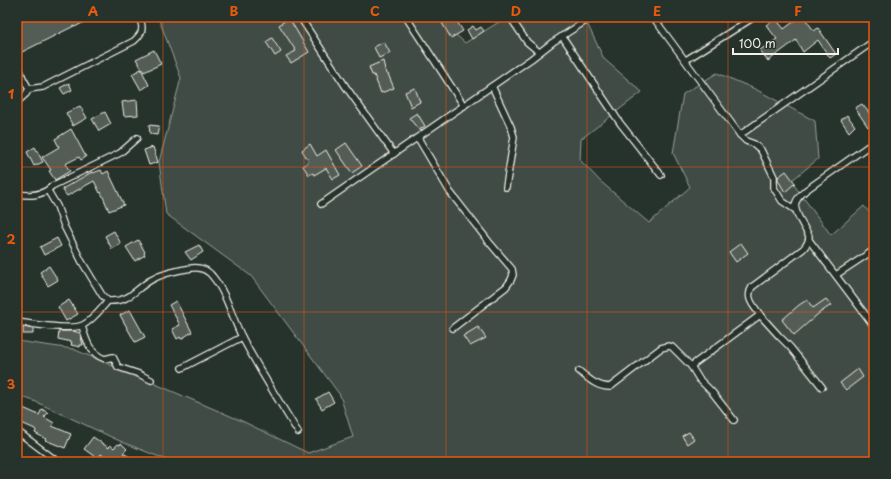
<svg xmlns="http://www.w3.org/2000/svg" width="891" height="479" font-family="'Playpen Sans',sans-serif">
<rect width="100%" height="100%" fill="#26332d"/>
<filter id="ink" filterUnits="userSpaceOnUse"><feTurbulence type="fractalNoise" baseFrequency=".025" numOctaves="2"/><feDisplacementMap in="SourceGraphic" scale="8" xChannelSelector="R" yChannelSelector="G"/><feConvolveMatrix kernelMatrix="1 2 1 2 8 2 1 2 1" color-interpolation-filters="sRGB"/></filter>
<g filter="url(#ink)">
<polygon fill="#414b45" stroke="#9a9e96" points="158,17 436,17 465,43 507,17 584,17 604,59 642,92 581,139 580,160 600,181 649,223 690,187 673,153 683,94 717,73 755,89 815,121 818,159 791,181 831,235 864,206 874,218 874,462 172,462 122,442 34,401 17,395 17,341 73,349 242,421 308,453 353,437 340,395 251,276 166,214 159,162 181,78"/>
<g fill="#525c55" stroke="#f4f1e8">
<polygon points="17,17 21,17 23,20 28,17 93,17 75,27 74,26 20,53 17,47"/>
<polygon points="452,17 454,17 463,31 451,38 442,23"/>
<polygon points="800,17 804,17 814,31 818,28 836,54 830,58 818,40 803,52 796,40 768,61 760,50 777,39 766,25 776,19 784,29"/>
<polygon points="289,18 309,52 291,63 286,56 296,51 279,25"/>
<polygon points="473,26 476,30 481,27 484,31 472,39 467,30"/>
<polygon points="272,38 281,52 275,56 266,42"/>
<polygon points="384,42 390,53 379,58 374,47"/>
<polygon points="154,50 161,64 144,72 136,59"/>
<polygon points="383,61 386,74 388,74 394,88 381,93 374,75 372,75 369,67"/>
<polygon points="141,69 149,85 141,90 132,74"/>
<polygon points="69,83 72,90 64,94 60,88"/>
<polygon points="415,88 420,102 411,107 405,92"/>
<polygon points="137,100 138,115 124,116 122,102"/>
<polygon points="862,104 874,119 874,122 868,127 855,108"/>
<polygon points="80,106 87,118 73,126 66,113"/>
<polygon points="105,112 111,124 99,131 92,119"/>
<polygon points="417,113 425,126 419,130 409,118"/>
<polygon points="847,115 855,126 849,132 841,120"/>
<polygon points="149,125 159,126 157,135 150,134"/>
<polygon points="71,129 86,157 81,160 79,157 65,164 70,171 55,180 49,171 51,170 42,157 59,147 55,139"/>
<polygon points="346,143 362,166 352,173 336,150"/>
<polygon points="310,144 317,156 326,150 340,175 333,179 326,168 314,175 313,173 309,175 303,166 309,162 302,150"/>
<polygon points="35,147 43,162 34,166 27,152"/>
<polygon points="153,147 158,162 149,165 144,150"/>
<polygon points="101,170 103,174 108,171 124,205 109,211 101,192 100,193 94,181 67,196 62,189 92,172 93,173"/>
<polygon points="786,171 795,183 785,192 778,180 778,177"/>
<polygon points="114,231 121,244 112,249 105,236"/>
<polygon points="57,238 61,246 44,255 40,247"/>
<polygon points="138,240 145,252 144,253 145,255 135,261 126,247"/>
<polygon points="741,243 748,253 736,262 729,252"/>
<polygon points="199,245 203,252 191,260 185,252"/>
<polygon points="49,266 58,280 48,286 40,272"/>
<polygon points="826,299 831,305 818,314 794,335 782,320 799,305 807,300 813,308"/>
<polygon points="69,300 78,314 66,321 58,307"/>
<polygon points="176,301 192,332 181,339 180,337 177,339 172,329 180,325 169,305"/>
<polygon points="130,310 145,337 135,342 120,315"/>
<polygon points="23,327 33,329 33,334 23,334"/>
<polygon points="478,327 486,338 470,346 463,336"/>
<polygon points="59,331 73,331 80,333 83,345 80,345 80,347 71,345 72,342 58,339"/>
<polygon points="858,369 863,377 846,390 840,383"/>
<polygon points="328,392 334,402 322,409 316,399"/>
<polygon points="23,408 39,415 42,409 48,413 44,417 54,423 52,426 71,434 65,448 45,440 46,439 35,433 36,431 35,429 17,421"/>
<polygon points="689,432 694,439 687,444 682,436"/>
<polygon points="93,437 109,448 110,445 114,448 118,444 120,445 121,443 127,449 123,453 138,462 111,462 101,454 98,459 84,449"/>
</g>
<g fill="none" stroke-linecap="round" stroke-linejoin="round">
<g stroke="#f4f1e8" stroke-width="8">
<g id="street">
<polyline points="300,17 346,87 394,154"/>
<polyline points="406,17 464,106"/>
<polyline points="510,17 527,42 539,52"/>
<polyline points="653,17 740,135 746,141 754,144 761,150 774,177 774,188 782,201 794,209"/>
<polyline points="562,36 620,123 661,175"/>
<polyline points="686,60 754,17"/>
<polyline points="17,63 23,78 29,89"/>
<polyline points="492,86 511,127 514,137 506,187"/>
<path d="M29,89L43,87L134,41C143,33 144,28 139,17"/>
<polyline points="17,102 26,94 29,89"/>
<polyline points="740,135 874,41"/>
<polyline points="418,138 450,192 489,242 512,269 513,275 511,280 506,287 453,328"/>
<path d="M48,191L57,206L64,226L82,262L102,295L108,301C130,302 134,290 151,280C163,273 178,270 192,268C200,267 208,270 213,277C227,294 232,318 242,337C259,370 279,401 298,432"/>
<path d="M17,194C30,196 43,196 52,186L120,153L137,138"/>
<polyline points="321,204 531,59 553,42 592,17"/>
<polyline points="809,240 874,326"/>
<polyline points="836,275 874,250"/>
<polyline points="760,315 779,336 790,347 822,387"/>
<path d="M17,322C31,324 71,331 83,325C93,320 101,309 108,301"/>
<path d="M82,326C86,340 90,354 105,359L113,357L118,367L139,374L151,380"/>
<polyline points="691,366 699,379 712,392 734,420"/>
<polyline points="182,368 242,337"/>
<path d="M579,371C589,379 597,387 610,387L661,348L669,346L672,347L691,366L760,315C754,306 745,298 752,287L803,249C807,245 809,242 809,236C805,228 792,210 796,202C798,197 802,194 806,190L874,142"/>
<polyline points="17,431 58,462"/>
</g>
</g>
<use href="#street" stroke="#26332d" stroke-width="5.5"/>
</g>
</g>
<path fill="none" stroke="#e8590c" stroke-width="1" stroke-opacity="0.55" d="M163,17V462M304,17V462M446,17V462M587,17V462M728,17V462M17,167H874M17,312H874"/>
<rect width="891" height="479" fill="none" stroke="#26332d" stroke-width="44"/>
<path d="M733 48v6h105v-6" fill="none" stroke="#f4f1e8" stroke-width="2"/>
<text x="739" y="48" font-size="12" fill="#f4f1e8" stroke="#26332d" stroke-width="3" paint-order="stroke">100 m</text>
<rect x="22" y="22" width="847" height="435" fill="none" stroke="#e8590c" stroke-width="1.5"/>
<g font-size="13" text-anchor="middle" font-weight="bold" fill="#e8590c">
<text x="93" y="16">A</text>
<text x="234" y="16">B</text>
<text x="375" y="16">C</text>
<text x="516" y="16">D</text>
<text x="657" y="16">E</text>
<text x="798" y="16">F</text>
<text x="11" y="99">1</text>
<text x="11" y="244">2</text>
<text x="11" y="389">3</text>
</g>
</svg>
